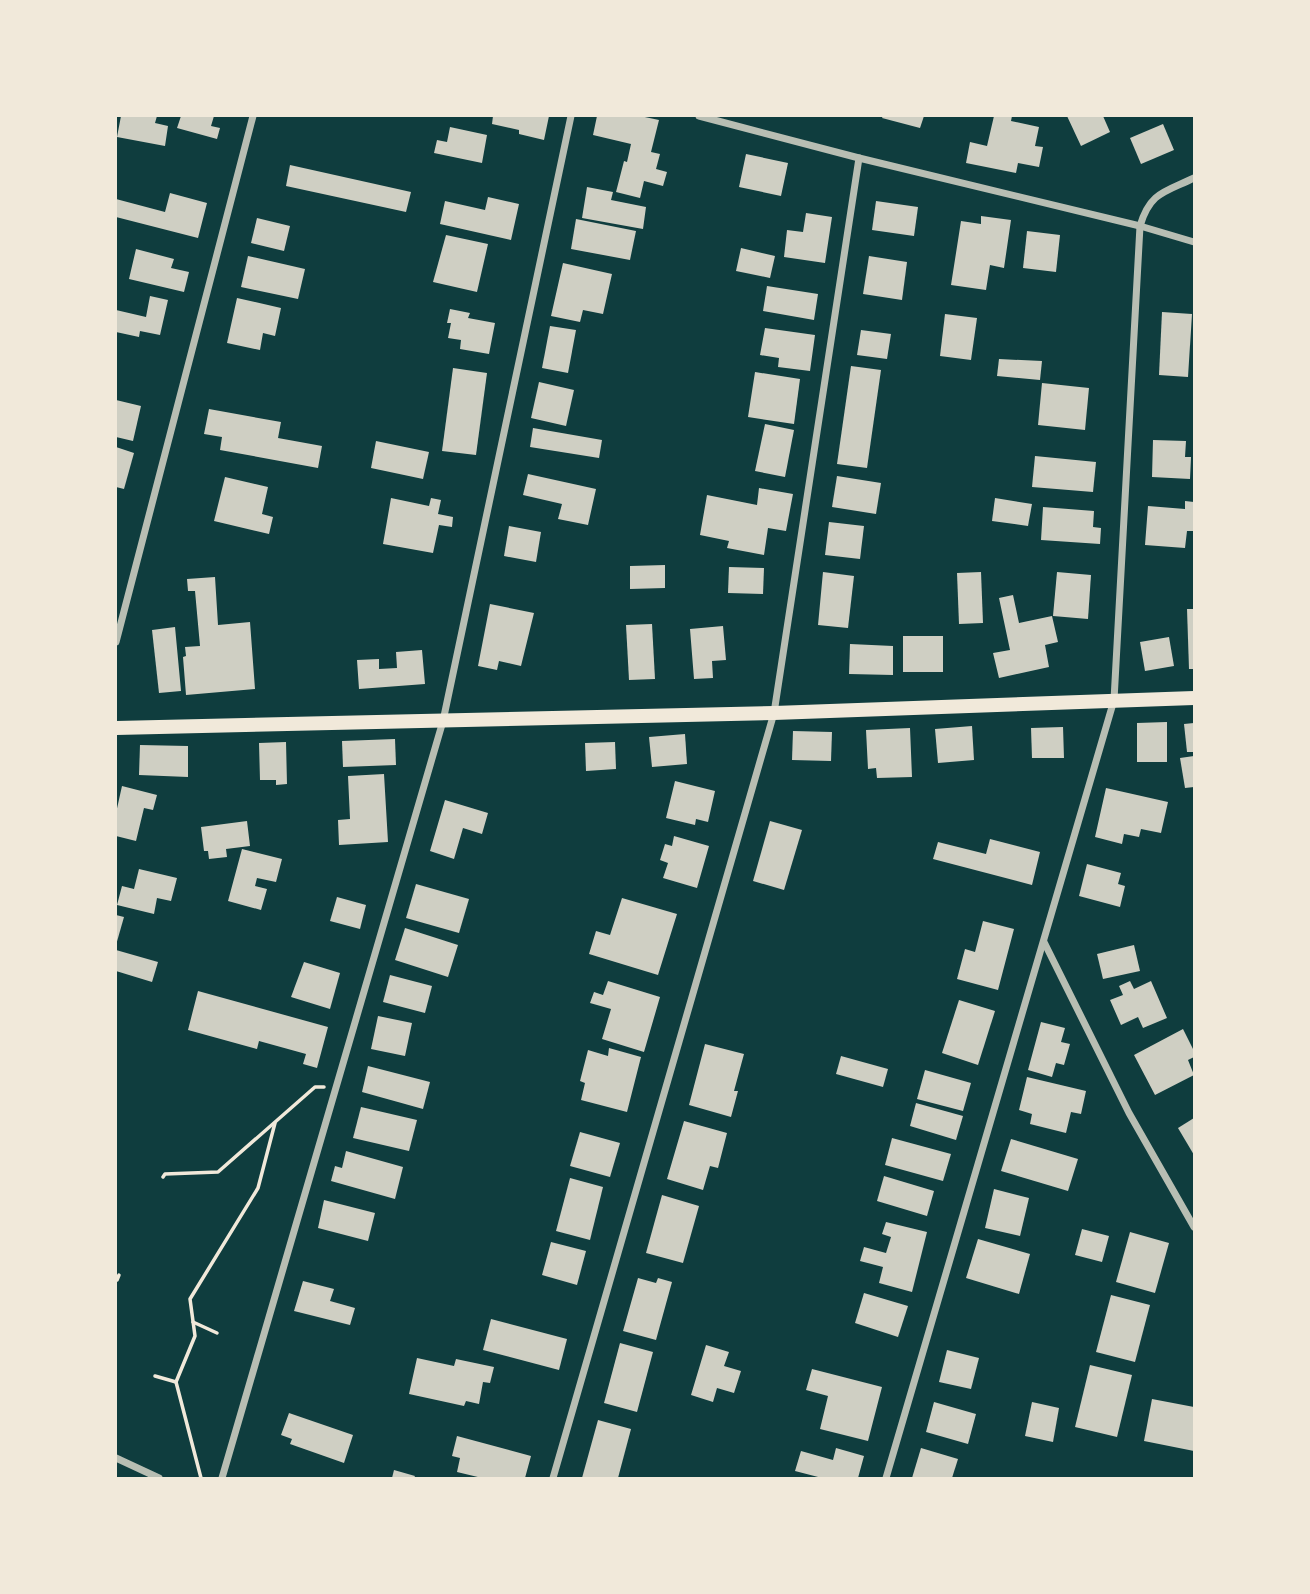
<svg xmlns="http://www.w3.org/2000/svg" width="1310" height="1594" font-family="'DM Sans',sans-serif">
<rect width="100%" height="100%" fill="#0f3d3e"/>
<g fill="#cfcfc3">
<polygon points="121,116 157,116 155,123 168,126 165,146 117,137"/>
<polygon points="181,116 214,116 211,126 220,128 217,139 177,128"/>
<polygon points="493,116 549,116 544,140 519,134 519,130 492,124"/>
<polygon points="597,116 640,116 659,120 651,152 660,154 656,169 667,172 663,186 644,181 640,198 616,192 624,161 627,162 631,144 593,135"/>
<polygon points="883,116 924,116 920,128 882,118"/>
<polygon points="994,116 1012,116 1011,121 1039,127 1035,146 1043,147 1039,167 1018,163 1016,173 966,163 970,142 987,146"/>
<polygon points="1067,116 1103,116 1110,132 1081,146"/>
<polygon points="1163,124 1174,150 1141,164 1130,138"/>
<polygon points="450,127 487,135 482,163 434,153 437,140 447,142"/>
<polygon points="746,154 788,163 781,196 739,187"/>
<polygon points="290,165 411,192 406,212 286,186"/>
<polygon points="587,187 613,192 611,200 646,207 643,229 582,218"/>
<polygon points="170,193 207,203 198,238 116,217 116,199 165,212"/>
<polygon points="488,197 519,204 511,240 440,224 445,201 485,210"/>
<polygon points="876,201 918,207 914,236 872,230"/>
<polygon points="806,213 832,217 825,263 784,257 787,230 803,232"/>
<polygon points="981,216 1011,220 1004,268 990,265 986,290 951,285 961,221 981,224"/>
<polygon points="257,218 290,226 284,251 251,243"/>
<polygon points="576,219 636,231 630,260 571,249"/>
<polygon points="1027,231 1060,235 1056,272 1023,268"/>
<polygon points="446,235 488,244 477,292 433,282"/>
<polygon points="741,248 775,256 770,278 736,271"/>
<polygon points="136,249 174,259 171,268 189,272 184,292 129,279"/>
<polygon points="248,256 305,269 298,299 241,287"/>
<polygon points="869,256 907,262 902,300 863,294"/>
<polygon points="563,263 612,274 603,314 583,310 580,322 551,316"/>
<polygon points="767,286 818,294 814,320 763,311"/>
<polygon points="150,296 168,300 160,335 140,331 139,337 116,332 116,310 146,317"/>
<polygon points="237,298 281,308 275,336 263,333 260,350 227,343"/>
<polygon points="450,309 470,313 468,318 495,323 489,354 460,349 461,340 448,338 451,323 447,323"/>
<polygon points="1162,312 1192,314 1188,377 1159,375"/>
<polygon points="945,314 977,318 971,360 940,356"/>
<polygon points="550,326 576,330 568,373 542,368"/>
<polygon points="765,328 815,335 810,371 778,367 779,358 760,355"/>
<polygon points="861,330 891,334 887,359 857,355"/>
<polygon points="999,359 1042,361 1040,380 997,376"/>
<polygon points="851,366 881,370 867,468 837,464"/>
<polygon points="453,368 487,373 476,455 442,451"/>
<polygon points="755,372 800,379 794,424 748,417"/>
<polygon points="539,382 574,390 566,426 531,418"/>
<polygon points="1042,383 1089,388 1085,430 1038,425"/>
<polygon points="116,400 141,406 133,441 116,437"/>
<polygon points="209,409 281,422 278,438 322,446 318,468 220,450 222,437 204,434"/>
<polygon points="765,424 794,430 785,477 755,471"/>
<polygon points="533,428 602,440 599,458 530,447"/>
<polygon points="1153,440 1186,441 1185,457 1191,457 1190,479 1152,477"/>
<polygon points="376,441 429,452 423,479 371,468"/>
<polygon points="116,447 134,453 124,489 116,487"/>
<polygon points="1035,456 1096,462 1093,492 1032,487"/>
<polygon points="528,474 596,489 588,525 558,519 562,504 523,495"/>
<polygon points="837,476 881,483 876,514 832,507"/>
<polygon points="225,477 268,487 262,514 273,517 269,534 214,521"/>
<polygon points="759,488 793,494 786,531 768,528 764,555 727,548 729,541 700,535 707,495 757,505"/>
<polygon points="391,498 429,506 431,498 441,500 438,514 453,517 452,527 439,525 433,553 383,544"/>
<polygon points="995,498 1032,504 1028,526 992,521"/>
<polygon points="1185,501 1194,502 1194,531 1187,531 1185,548 1145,545 1148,506 1185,509"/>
<polygon points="1043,507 1094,511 1093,527 1101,528 1100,544 1041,540"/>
<polygon points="829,522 864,526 860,559 825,555"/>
<polygon points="509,526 541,532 536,562 504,556"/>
<polygon points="665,565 665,588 630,589 630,566"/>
<polygon points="729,567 764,568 763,594 728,593"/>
<polygon points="823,572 854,576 848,628 818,625"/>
<polygon points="981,572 983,623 959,624 957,573"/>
<polygon points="1057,572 1091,575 1088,619 1053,616"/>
<polygon points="215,577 218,625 250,622 255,689 186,695 183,657 186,656 185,647 200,646 195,591 188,591 187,579"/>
<polygon points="1013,595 1019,623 1052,616 1058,642 1045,645 1049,667 999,678 993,653 1010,650 999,598"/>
<polygon points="490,604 534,613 521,666 499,661 497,670 478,666"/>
<polygon points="1187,609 1194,609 1194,669 1189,669"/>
<polygon points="652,624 655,679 629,680 626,625"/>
<polygon points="723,626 726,660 712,661 713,678 694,679 690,629"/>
<polygon points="175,627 181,691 159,693 152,630"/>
<rect x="903" y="636" width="40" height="36"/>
<polygon points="1169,637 1174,666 1145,671 1140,642"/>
<polygon points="850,644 893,646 893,675 849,674"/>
<polygon points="422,650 425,684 359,689 357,660 379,659 379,669 397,668 396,652"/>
<polygon points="1167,722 1167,762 1137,762 1137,723"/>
<polygon points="1194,723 1194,752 1187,752 1184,724"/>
<polygon points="972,726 974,760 938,763 935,729"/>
<polygon points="1063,727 1064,758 1032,758 1031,728"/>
<polygon points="910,728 912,777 877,778 876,768 868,769 866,730"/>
<polygon points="793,731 832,732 831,761 792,760"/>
<polygon points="685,734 687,764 652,767 649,737"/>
<polygon points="395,739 396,765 343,767 342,741"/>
<polygon points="286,742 287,784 276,785 276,780 260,780 259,743"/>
<polygon points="615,742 616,769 586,771 585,743"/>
<polygon points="140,745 188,746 188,777 139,775"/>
<polygon points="1194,756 1194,787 1185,788 1180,758"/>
<polygon points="384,774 388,842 339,845 338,820 350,819 348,776"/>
<polygon points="675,781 715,791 708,822 696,819 695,825 666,818"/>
<polygon points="122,786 157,795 153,810 144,808 136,841 116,836 116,813"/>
<polygon points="1106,788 1168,802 1161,833 1141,829 1139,837 1124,834 1122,844 1095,837"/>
<polygon points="445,800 488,813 482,834 463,828 454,859 430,851"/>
<polygon points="247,821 250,846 226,849 227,857 209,859 208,851 204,851 201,827"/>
<polygon points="770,821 802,830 784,890 753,881"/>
<polygon points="674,836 709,846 697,888 663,878 668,863 660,860 665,844 672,846"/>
<polygon points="990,839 1040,852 1032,885 933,859 938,842 986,854"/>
<polygon points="242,849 282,859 276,882 257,878 255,886 267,889 261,910 228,901"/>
<polygon points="1087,864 1121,873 1118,884 1125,886 1120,907 1079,896"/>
<polygon points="139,869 177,878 171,901 157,898 154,914 117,905 122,886 134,889"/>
<polygon points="416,884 469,899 459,933 406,918"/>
<polygon points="337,897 366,905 360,929 330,921"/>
<polygon points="622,898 677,914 658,975 589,954 596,931 610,935"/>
<polygon points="116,915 124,917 116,945"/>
<polygon points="983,921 1014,929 998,990 957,979 965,949 975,952"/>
<polygon points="405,928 458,945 448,977 395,960"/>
<polygon points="1134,945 1140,971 1103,979 1097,954"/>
<polygon points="116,950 158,962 152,982 116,971"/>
<polygon points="304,962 340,973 330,1009 291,997"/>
<polygon points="390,975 432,986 425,1013 383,1002"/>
<polygon points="608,981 660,997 644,1052 602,1039 611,1009 590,1003 594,992 603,995"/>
<polygon points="1130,981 1134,989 1151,981 1167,1018 1143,1028 1138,1017 1121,1025 1110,1000 1123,995 1119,986"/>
<polygon points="198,991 328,1027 317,1068 303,1064 306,1054 259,1041 257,1049 188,1030"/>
<polygon points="959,1000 995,1011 978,1065 942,1053"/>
<polygon points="378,1016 412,1023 405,1056 371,1049"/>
<polygon points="1041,1022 1065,1028 1061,1042 1070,1044 1064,1065 1056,1063 1052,1077 1028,1070"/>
<polygon points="1183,1029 1194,1051 1194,1057 1188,1060 1194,1075 1155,1095 1134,1055"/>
<polygon points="705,1044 744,1054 734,1091 738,1091 731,1117 689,1105"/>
<polygon points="609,1048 641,1057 627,1112 581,1100 585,1083 580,1081 588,1050 608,1056"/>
<polygon points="841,1056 888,1069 883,1087 836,1074"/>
<polygon points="368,1066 430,1082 423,1109 362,1092"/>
<polygon points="925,1070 971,1083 963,1111 917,1099"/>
<polygon points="1027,1077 1086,1091 1081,1114 1071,1112 1066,1133 1030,1124 1032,1114 1019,1110"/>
<polygon points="916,1103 963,1116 956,1140 910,1126"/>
<polygon points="361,1107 417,1120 409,1151 353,1138"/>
<polygon points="1194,1118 1194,1155 1178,1128"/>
<polygon points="684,1121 727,1133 718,1168 710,1166 703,1190 667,1179"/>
<polygon points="580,1132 620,1143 610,1177 570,1166"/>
<polygon points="892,1138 951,1154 943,1181 885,1165"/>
<polygon points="1011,1139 1078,1159 1068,1191 1001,1171"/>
<polygon points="346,1151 403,1167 395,1199 331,1181 335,1166 342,1168"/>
<polygon points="884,1176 934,1191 927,1216 877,1201"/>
<polygon points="570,1178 603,1187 590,1240 556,1231"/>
<polygon points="994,1189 1029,1198 1020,1236 985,1228"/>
<polygon points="662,1195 699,1206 683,1263 646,1253"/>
<polygon points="324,1200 375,1213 368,1241 318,1228"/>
<polygon points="886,1222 927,1232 912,1292 879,1283 883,1267 860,1261 864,1247 886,1253 891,1237 882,1234"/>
<polygon points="1082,1229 1109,1236 1102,1262 1075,1255"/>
<polygon points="1130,1232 1169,1243 1155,1293 1116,1282"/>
<polygon points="978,1239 1030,1254 1019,1294 966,1278"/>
<polygon points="551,1242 586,1251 577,1285 542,1275"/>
<polygon points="638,1278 656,1283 658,1278 672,1282 656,1340 623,1331"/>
<polygon points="303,1281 334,1289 330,1301 355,1308 350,1325 294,1311"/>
<polygon points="864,1293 908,1306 898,1337 855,1323"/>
<polygon points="1111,1295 1150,1305 1135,1362 1096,1352"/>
<polygon points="491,1319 567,1339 559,1370 483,1350"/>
<polygon points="620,1343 653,1352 637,1412 604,1403"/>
<polygon points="706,1345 729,1352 724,1366 741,1371 734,1393 717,1388 713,1402 691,1395"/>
<polygon points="947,1350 979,1358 971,1389 939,1382"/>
<polygon points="417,1358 454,1366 456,1359 494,1367 490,1383 483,1382 479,1404 466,1401 464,1406 409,1394"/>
<polygon points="1090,1365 1132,1375 1117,1437 1075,1427"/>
<polygon points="812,1369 882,1387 868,1441 820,1429 828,1396 806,1390"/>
<polygon points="1152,1399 1194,1407 1194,1451 1144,1441"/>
<polygon points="934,1402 976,1414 968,1444 926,1432"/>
<polygon points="1032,1402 1059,1408 1053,1442 1025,1436"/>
<polygon points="289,1413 353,1435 344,1463 290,1444 292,1439 281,1435"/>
<polygon points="598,1420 631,1429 618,1478 582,1478"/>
<polygon points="457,1436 531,1456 525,1478 482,1478 457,1472 460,1458 452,1456"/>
<polygon points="836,1448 864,1456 858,1478 822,1478 795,1471 801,1451 833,1460"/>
<polygon points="921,1448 958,1459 952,1478 912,1478"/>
<polygon points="394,1470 415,1476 414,1478 392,1478"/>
</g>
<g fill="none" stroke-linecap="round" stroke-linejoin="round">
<g stroke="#f1e9da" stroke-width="3.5">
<polyline points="163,1177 165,1174 218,1172 315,1087 324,1087"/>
<polyline points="117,1280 119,1275"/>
<polyline points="193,1322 217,1333"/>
<polyline points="155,1376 176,1382"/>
<polyline points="201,1478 176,1382 195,1336 190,1299 258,1188 275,1123"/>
</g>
<g stroke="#b8beb3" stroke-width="7">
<polyline points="699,116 859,158 1140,226 1194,242"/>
<polyline points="116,642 253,116"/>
<polyline points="1044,942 1129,1113 1194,1227"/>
<polyline points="116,1458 159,1478"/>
<polyline points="222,1478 443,721 571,116"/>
<polyline points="553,1478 774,713 859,158"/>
<path d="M886,1478L1114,700L1140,226C1150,192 1165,192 1194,178"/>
</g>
<polyline stroke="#f1e9da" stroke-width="14" points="116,728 774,713 1194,698"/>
</g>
<rect width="1310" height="1594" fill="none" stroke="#f1e9da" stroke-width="234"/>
</svg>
